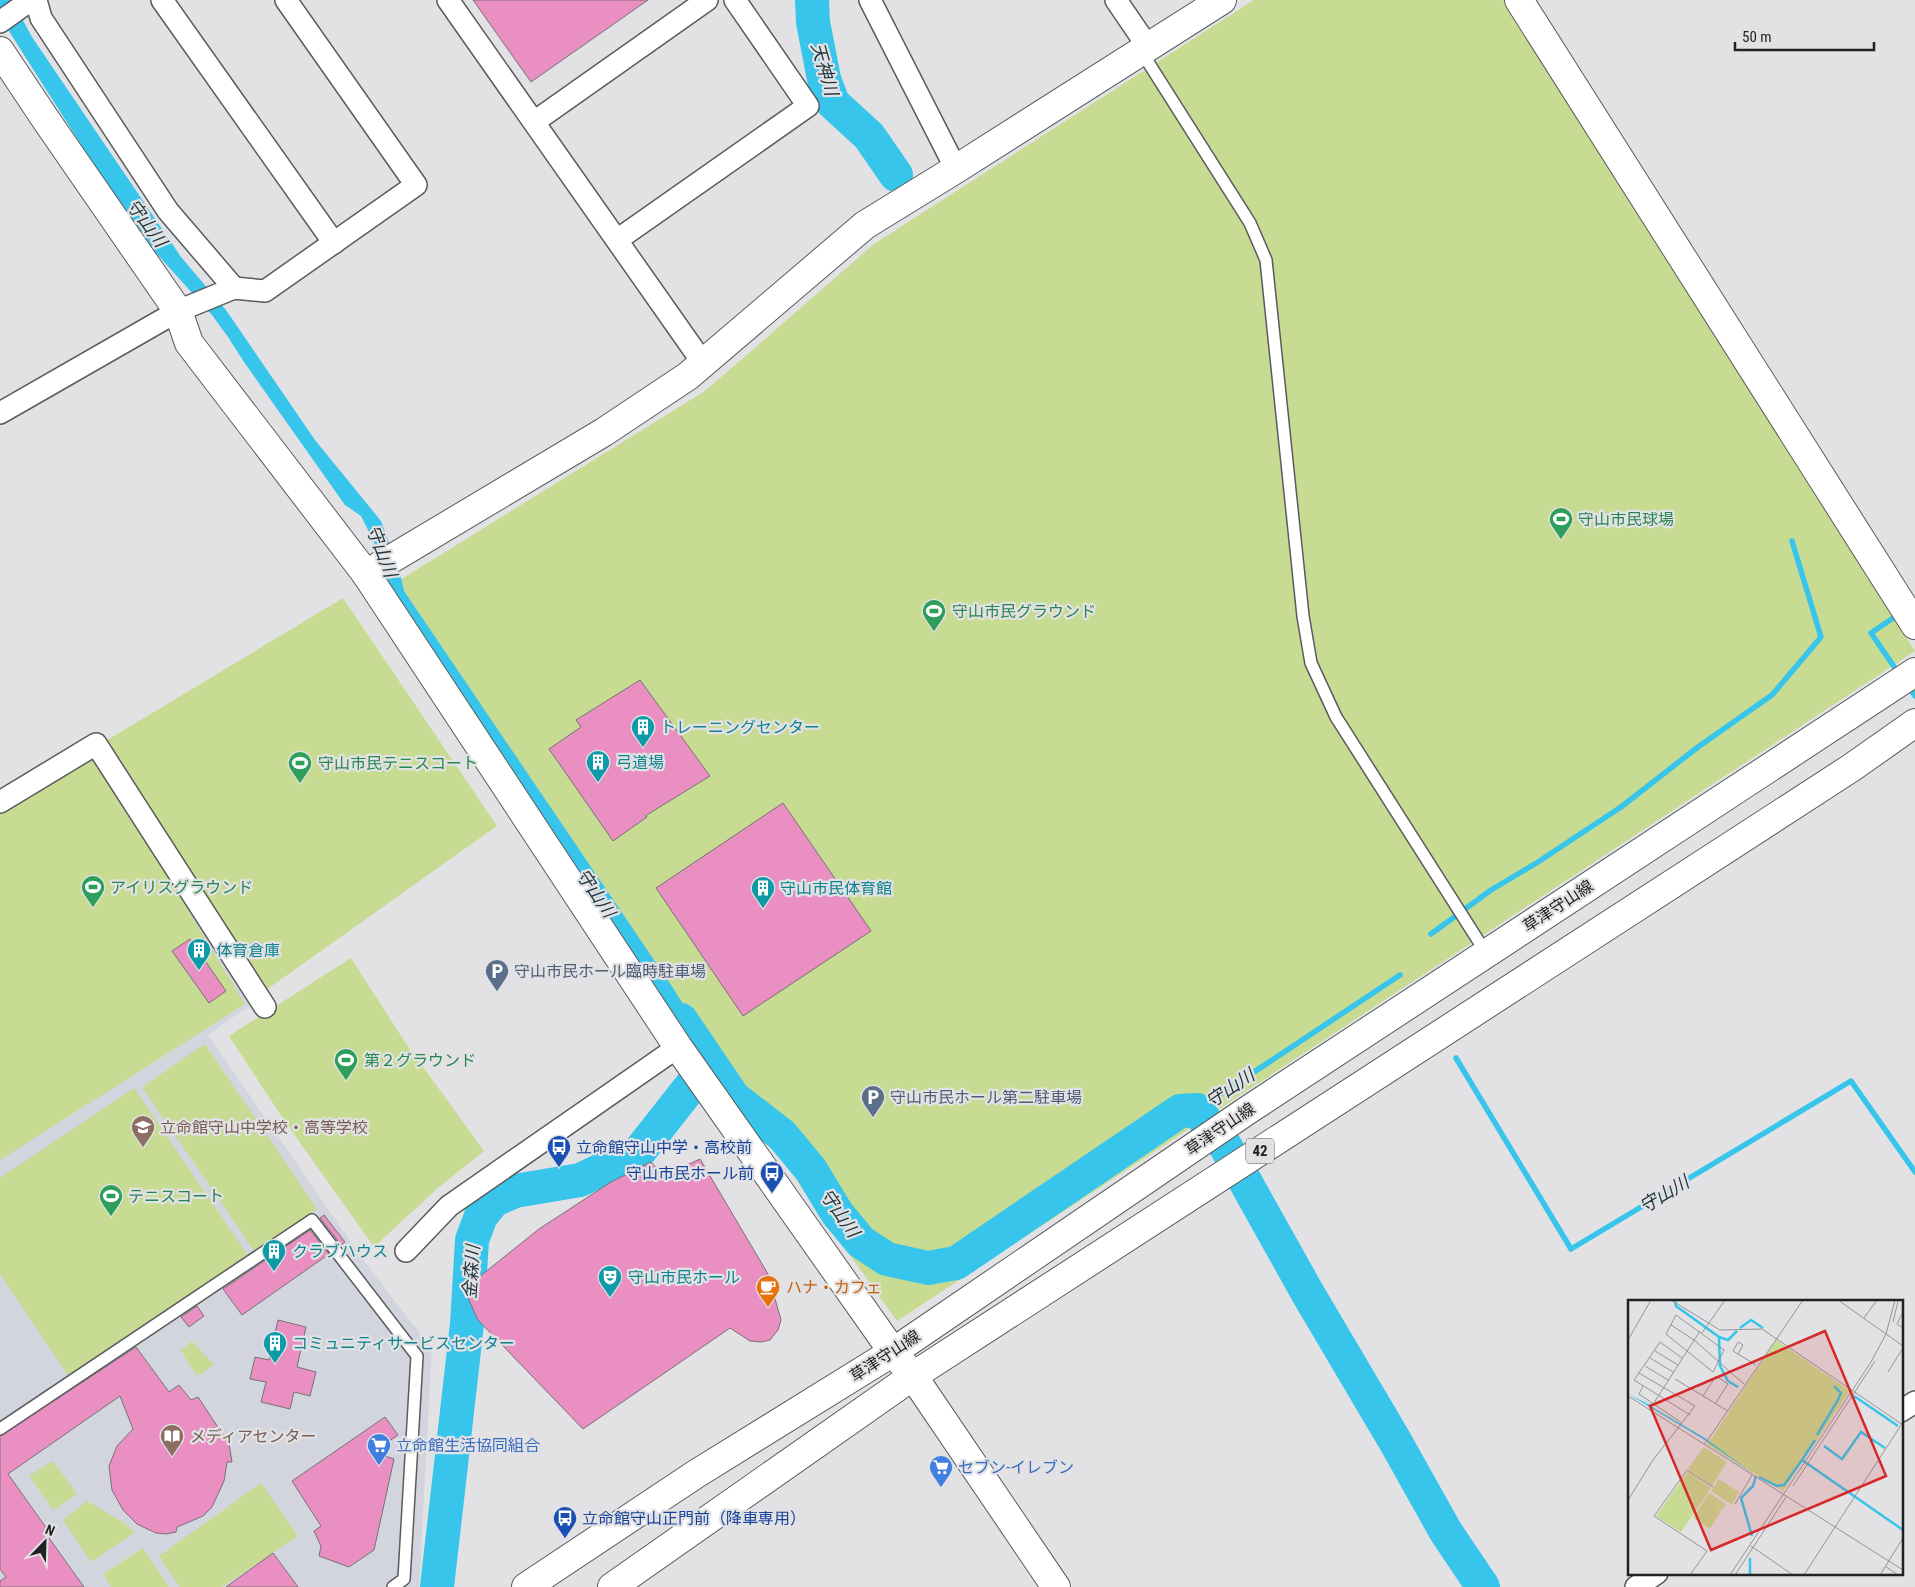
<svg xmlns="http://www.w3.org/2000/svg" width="1915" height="1587" font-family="'Roboto Condensed','Noto Sans JP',sans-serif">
<rect width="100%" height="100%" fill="#e2e2e5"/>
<polygon fill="#d3d5de" points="93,752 252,1004 208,1035 364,1261 432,1349 419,1587 0,1587 0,807"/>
<g fill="#c8db92">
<polygon points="1254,0 1503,0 1915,651 897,1321 379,593 705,391 874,244"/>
<polygon points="343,598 497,826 266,990 104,742"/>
<polygon points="95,756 245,1004 0,1160 0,813"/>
<polygon points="351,958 405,1042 484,1151 439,1187 374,1247 284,1120 229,1036"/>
<polygon points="205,1044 317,1209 255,1252 142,1087"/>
<polygon points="134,1088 249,1257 69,1377 0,1274 0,1178"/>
<polygon points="192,1341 214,1365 197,1376 181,1351"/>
<polygon points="53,1461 77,1494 53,1510 29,1476"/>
<polygon points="261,1483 298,1536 222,1587 180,1587 159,1556"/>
<polygon points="87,1501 126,1524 134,1533 91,1562 63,1520"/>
<polygon points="143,1548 169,1587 111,1587 103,1574"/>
</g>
<polygon fill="#37c5eb" points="0,0 12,0 32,37 181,257 226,310 315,440 381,521 400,573 404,591 673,988 712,1050 701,1064 389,599 388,579 373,540 361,516 345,505 244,362 228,337 212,315 147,243 106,184 0,17"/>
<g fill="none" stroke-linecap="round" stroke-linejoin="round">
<g stroke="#37c5eb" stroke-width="5.5">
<polyline points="1899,614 1871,633 1899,674"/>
<polyline points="1908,686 1915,696"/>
<polyline points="1431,934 1491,890 1538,862 1621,807 1698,747 1772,695 1821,637 1792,541"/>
<polyline points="1456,1058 1571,1249 1851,1081 1915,1172"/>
<polyline points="1197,1110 1400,975"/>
</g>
<g stroke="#37c5eb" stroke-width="34">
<polyline points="812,0 813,22 824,79 833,103 869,136 896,175"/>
<polyline points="681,1020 734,1098 782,1135 811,1170 837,1213 861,1242 887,1259 928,1268 956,1263 1180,1111 1197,1110 1226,1147 1307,1292 1395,1441 1446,1532 1483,1587"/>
<polyline points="437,1587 467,1324 472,1240 481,1216 494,1200 515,1191 580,1180 639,1152 709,1063"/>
</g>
</g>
<g fill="#ea8fc2" stroke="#757374">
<polygon points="473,0 648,0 531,82"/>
<polygon points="640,680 710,776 645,816 647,817 613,841 549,749 581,727 576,720"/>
<polygon points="783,803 871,931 743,1016 656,888"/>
<polygon points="190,939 226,991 209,1003 172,951"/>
<polygon points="700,1159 768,1274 781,1320 778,1330 770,1340 761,1342 750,1341 730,1328 583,1429 478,1320 464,1289 539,1229 611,1182 651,1162 663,1176"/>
<polygon points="324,1215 345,1242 341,1245 320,1218"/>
<polygon points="310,1230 329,1254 242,1315 223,1289"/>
<polygon points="197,1306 204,1316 189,1327 181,1317"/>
<polygon points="278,1320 306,1327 297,1367 316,1372 310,1396 294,1392 290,1409 261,1402 266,1382 250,1379 255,1357 269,1360"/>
<polygon points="136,1347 169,1392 179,1385 191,1400 198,1397 229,1444 232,1462 227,1462 224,1481 212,1507 203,1516 177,1527 176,1532 166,1534 156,1533 137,1524 123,1510 112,1490 109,1466 117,1446 133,1429 120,1396 8,1474 52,1536 49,1538 84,1587 0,1587 0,1581 6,1577 0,1569 0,1436"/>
<polygon points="385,1417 398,1435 373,1452 394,1459 374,1550 349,1567 319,1556 321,1546 314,1531 321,1526 292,1481"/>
<polygon points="273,1553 298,1587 226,1587"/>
</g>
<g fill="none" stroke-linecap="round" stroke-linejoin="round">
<g stroke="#5a5b5d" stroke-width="14">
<g id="service">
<polyline points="1141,51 1250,223 1266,260 1303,616 1311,663 1336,717 1481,945"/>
<polyline points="0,1429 312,1220 417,1356 404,1579 393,1587"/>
</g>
</g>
<g stroke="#5a5b5d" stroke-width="24">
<g id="minor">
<polyline points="36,0 41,18 168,211 234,288"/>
<polyline points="162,0 334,243"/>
<polyline points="448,0 703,363"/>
<polyline points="870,0 956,169"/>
<polyline points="1116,0 1148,47"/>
<polyline points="0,22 31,0"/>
<polyline points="534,122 707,0"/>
<polyline points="617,240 808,106 735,0"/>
<polyline points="0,413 178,311 234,288 265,291 416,185 286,0"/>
<polyline points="0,802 96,744 265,1007"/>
<polyline points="406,1251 449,1206 678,1047"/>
<polyline points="1901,1411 1915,1402"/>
<polyline points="1636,1587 1657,1573"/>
</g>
</g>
<g stroke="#5a5b5d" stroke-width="30">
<g id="tertiary">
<polyline points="1519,0 1915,625"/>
<polyline points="0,51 46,120 178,311 189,343 366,574 678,1047 893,1352 913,1376 1056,1587"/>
<polyline points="366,574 604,432 688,376 865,225 956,169 1222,0"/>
</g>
</g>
<g stroke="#5a5b5d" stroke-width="30">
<g id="primary">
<polyline points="526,1587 696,1474 893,1352 1248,1110 1915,672"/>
<polyline points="612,1587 913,1376 1851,768 1915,723"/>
</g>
</g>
<use href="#service" stroke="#fff" stroke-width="11"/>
<use href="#minor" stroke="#fff" stroke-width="21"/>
<use href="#tertiary" stroke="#fff" stroke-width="28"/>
<use href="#primary" stroke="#fff" stroke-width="28"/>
</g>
<defs>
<g id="stadium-pin" transform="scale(1.25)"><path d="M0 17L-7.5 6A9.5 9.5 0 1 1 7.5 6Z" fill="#2e9e5b" stroke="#e2e2e5"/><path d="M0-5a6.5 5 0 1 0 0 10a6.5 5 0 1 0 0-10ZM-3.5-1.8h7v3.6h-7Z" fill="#fff"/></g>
<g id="building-pin" transform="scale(1.25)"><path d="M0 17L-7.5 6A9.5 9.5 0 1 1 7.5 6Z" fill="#0f9aa8" stroke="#e2e2e5"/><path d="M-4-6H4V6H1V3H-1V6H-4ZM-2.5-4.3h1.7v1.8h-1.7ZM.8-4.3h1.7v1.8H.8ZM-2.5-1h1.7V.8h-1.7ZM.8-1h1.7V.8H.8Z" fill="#fff"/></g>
<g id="parking-pin" transform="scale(1.25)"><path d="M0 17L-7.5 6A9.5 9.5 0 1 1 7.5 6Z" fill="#5c6f8a" stroke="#e2e2e5"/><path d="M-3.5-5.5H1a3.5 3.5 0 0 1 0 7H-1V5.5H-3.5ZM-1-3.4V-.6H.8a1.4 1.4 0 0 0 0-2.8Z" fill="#fff"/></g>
<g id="school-pin" transform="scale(1.25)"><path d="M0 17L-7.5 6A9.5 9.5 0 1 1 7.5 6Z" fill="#8d6e63" stroke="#e2e2e5"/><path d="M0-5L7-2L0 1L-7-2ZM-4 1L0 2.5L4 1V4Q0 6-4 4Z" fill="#fff"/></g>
<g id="bus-pin" transform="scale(1.25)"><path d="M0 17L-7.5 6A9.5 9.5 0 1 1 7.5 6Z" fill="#1a4fb4" stroke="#e2e2e5"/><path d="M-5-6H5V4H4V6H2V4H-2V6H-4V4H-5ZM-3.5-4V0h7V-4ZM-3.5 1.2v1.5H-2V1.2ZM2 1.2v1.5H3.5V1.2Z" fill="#fff"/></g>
<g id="theatre-pin" transform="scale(1.25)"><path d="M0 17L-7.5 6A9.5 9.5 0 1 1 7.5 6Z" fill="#0f9aa8" stroke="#e2e2e5"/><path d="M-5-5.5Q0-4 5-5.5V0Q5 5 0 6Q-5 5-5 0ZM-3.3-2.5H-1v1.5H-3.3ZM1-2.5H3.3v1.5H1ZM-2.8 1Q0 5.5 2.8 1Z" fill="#fff"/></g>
<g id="cafe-pin" transform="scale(1.25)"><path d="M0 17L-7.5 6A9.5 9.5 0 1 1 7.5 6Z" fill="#e8710a" stroke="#e2e2e5"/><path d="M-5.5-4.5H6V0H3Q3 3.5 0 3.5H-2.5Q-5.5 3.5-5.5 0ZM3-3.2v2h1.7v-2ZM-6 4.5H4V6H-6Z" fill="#fff"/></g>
<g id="library-pin" transform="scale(1.25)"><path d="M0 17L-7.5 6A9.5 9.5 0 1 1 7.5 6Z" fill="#8d6e63" stroke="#e2e2e5"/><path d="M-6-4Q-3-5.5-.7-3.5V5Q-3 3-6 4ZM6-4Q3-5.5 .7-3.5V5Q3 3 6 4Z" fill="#fff"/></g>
<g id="supermarket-pin" transform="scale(1.25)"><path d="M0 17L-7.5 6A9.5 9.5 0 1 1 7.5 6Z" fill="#3f7fe0" stroke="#e2e2e5"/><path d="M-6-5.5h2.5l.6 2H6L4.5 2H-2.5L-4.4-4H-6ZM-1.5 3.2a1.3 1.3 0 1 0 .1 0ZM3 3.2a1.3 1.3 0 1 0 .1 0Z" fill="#fff"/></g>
</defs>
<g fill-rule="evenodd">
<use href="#stadium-pin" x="1561" y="519"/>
<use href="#stadium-pin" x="934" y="611"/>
<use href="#building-pin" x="643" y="727"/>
<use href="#building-pin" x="598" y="762"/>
<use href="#stadium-pin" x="300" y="763"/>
<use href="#stadium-pin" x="93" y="887"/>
<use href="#building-pin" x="763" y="888"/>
<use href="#building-pin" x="199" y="950"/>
<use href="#parking-pin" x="497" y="971"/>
<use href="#stadium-pin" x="346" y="1060"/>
<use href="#parking-pin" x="873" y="1097"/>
<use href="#school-pin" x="143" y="1127"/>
<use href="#bus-pin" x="559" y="1147"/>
<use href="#bus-pin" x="772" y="1173"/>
<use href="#stadium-pin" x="111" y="1196"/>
<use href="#building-pin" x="274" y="1251"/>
<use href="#theatre-pin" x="610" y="1277"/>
<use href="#cafe-pin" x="768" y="1287"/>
<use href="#building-pin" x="275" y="1343"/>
<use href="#library-pin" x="172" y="1436"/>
<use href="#supermarket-pin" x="379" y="1445"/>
<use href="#supermarket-pin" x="941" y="1467"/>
<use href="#bus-pin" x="565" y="1518"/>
</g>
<g text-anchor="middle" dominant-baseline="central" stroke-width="4.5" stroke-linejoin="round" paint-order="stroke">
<rect fill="#e2e2e5" stroke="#5b5b5c" stroke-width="1" x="1246" y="1138.5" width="28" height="25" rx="4"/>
<g font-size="15" font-weight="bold" fill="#212122">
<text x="1260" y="1151">42</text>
</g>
<g font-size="16" fill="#27864d" stroke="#e2e2e5" text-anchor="start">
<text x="1578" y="519">守山市民球場</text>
<text x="952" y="611">守山市民グラウンド</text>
<text x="318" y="763">守山市民テニスコート</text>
<text x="110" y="887">アイリスグラウンド</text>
<text x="364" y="1060">第２グラウンド</text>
<text x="128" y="1196">テニスコート</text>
</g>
<g font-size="16" fill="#0d838f" stroke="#e2e2e5" text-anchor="start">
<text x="660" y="727">トレーニングセンター</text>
<text x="616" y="762">弓道場</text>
<text x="780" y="888">守山市民体育館</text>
<text x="216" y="950">体育倉庫</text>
<text x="292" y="1251">クラブハウス</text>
<text x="628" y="1277">守山市民ホール</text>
<text x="292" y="1343">コミュニティサービスセンター</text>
</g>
<g font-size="16" fill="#212122" stroke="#e2e2e5">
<text transform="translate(1558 906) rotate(-33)">草津守山線</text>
<text transform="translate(1220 1129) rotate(-34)">草津守山線</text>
<text transform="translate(885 1356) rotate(-33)">草津守山線</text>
</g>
<g font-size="16" fill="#4e5e75" stroke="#e2e2e5" text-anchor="start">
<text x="514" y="971">守山市民ホール臨時駐車場</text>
<text x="890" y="1097">守山市民ホール第二駐車場</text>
</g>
<g font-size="16" fill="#785e54" stroke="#e2e2e5" text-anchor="start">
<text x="160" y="1127">立命館守山中学校・高等学校</text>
<text x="190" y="1436">メディアセンター</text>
</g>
<g font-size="16" fill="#164399" stroke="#e2e2e5" text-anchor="start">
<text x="576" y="1147">立命館守山中学・高校前</text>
<text x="754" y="1173" text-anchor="end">守山市民ホール前</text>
<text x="582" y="1518">立命館守山正門前（降車専用）</text>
</g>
<g font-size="16" fill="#c56008" stroke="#e2e2e5" text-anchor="start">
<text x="786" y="1287">ハナ・カフェ</text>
</g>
<g font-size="16" fill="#366cbe" stroke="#e2e2e5" text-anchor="start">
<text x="396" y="1445">立命館生活協同組合</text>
<text x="958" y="1467">セブン-イレブン</text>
</g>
<g font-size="18" font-style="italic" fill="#1f363d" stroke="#e2e2e5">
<text transform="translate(825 69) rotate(74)">天神川</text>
<text transform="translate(147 223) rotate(54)">守山川</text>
<text transform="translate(382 551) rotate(69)">守山川</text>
<text transform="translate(596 893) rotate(56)">守山川</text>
<text transform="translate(1230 1088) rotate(-34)">守山川</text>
<text transform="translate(1664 1194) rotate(-31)">守山川</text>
<text transform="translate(840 1213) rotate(55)">守山川</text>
<text transform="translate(471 1272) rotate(-86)">金森川</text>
</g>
</g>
<g transform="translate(1628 1300)">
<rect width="275" height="275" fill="#e2e2e5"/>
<path d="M148,40L222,91L155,191L79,145ZM76,147L99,162L84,186L60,169ZM60,171L83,188L53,232L28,216ZM91,179L111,192L104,205L83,191ZM81,193L98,204L94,210L87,206L93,211L82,229L65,218Z" fill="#c8db92"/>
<path d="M0,86L26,108L77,138L127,175L75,139L0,94L22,105Z" fill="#37c5eb"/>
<path fill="none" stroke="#37c5eb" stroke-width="2.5" d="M47,1L48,6L91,37L92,66L100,81L110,87M112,28L123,20L135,28M91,37L100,40L109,31M226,96L270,126M189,135L210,100L213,93L206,86M196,146L214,159L233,132L257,148M174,160L187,140M131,177L149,186L156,185L174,160L275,230M124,236L113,198L125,186L128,176M122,275V258"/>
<path fill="none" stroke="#959597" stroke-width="1" d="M43,0L92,30L134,29L275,125M210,0L275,46M275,12L269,24L275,28M48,15L96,50L85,72L38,34ZM236,18L249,0M265,22L270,1M43,25L66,40L116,84M74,33L97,0M0,40L23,0M27,51L50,65M110,54L115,45L110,42L105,51L128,65M22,58L45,72M54,58L32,42L6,80L62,115M17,66L40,80M260,72L275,48M47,79L100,111M15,86L11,94L54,123M0,96L275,270M75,96L88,76L100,84L87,104M22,109L72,31M77,144L175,0M165,186L247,61M0,200L25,160L67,106L11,73M107,204L124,175M123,246L165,275M257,266L270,275M62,275L79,251L26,216L59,170L85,187M102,275L243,62L258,34L267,0M107,275L158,197M176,275L275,122M252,275L275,238"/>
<path fill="#d62828" fill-opacity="0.15" stroke="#d62828" stroke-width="2.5" d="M197,31L258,176L83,250L22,106Z"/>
<rect width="275" height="275" fill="none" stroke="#212122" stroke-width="2.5"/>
</g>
<g transform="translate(45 1542) rotate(23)" stroke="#e2e2e5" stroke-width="4" paint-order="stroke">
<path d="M0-4L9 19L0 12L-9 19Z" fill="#212122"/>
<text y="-8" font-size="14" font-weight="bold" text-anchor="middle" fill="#212122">N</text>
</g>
<path d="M1735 42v8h139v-8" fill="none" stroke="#212122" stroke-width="2.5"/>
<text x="1742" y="42" font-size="15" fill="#212122" stroke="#e2e2e5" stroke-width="4" paint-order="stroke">50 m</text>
</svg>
